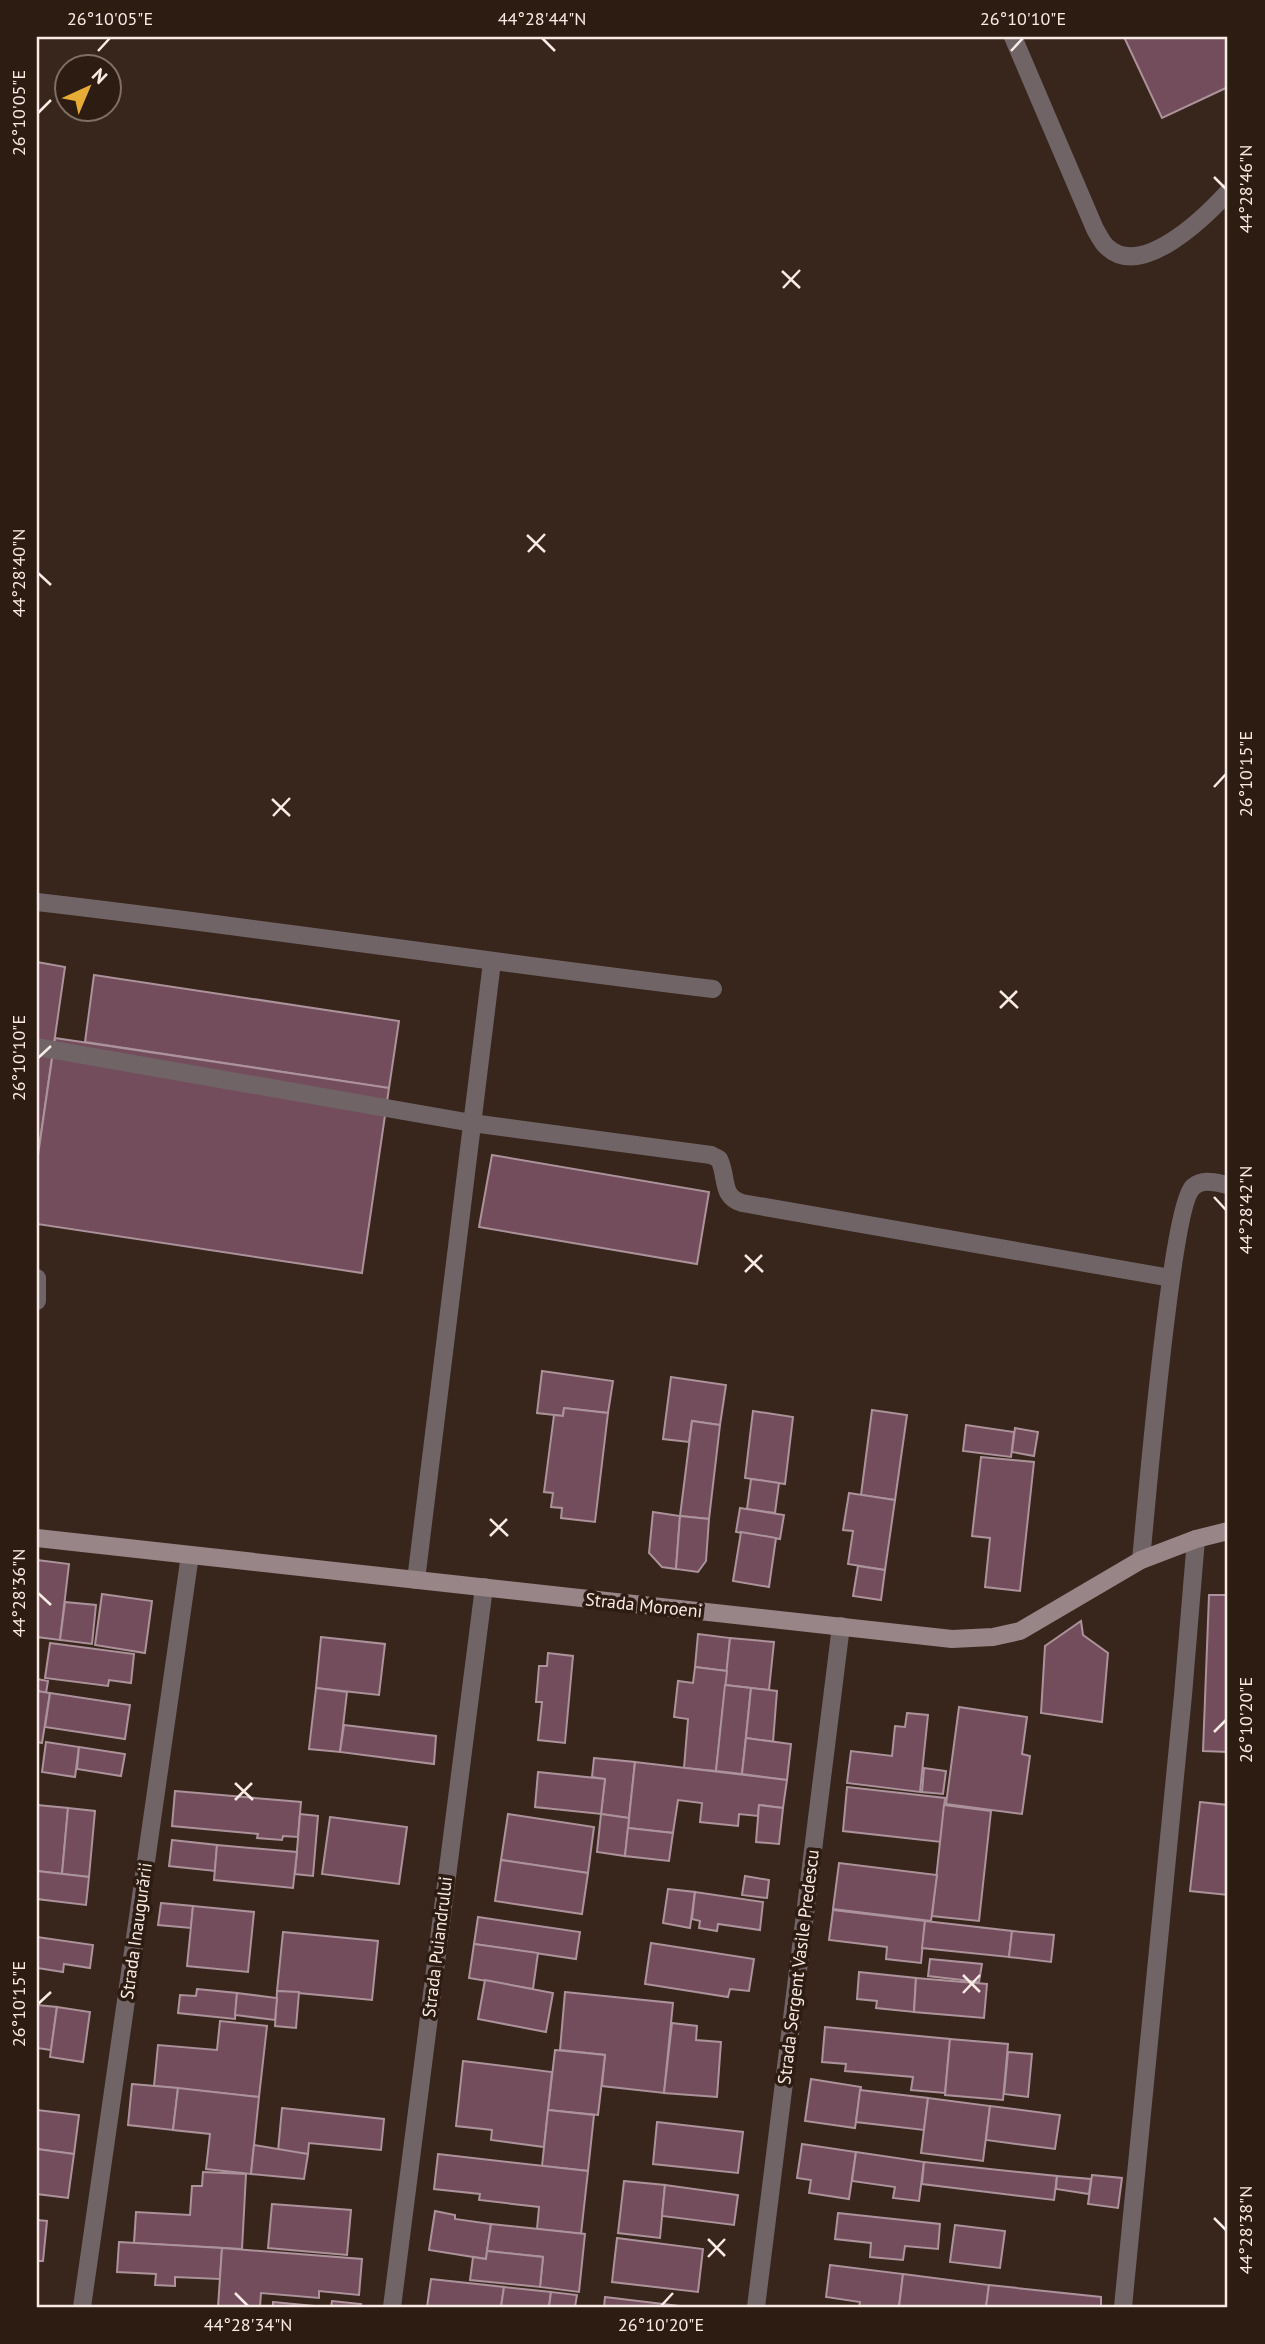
<svg xmlns="http://www.w3.org/2000/svg" width="1265" height="2344" font-family="'PT Sans',sans-serif">
<rect width="100%" height="100%" fill="#38251b"/>
<g fill="#734d5b" stroke="#ac929b" stroke-width="2">
<polygon points="1124,37 1228,37 1228,87 1162,118"/>
<polygon points="37,962 65,967 37,1162"/>
<polygon points="94,975 399,1021 389,1088 85,1042"/>
<polygon points="55,1038 389,1088 362,1273 37,1224 37,1162"/>
<polygon points="492,1155 709,1192 697,1264 479,1227"/>
<polygon points="542,1371 613,1381 608,1413 564,1408 563,1416 537,1413"/>
<polygon points="671,1377 726,1385 720,1425 692,1421 689,1442 663,1439"/>
<polygon points="564,1408 608,1413 595,1522 561,1518 562,1508 551,1507 553,1493 544,1492 554,1415 563,1416"/>
<polygon points="872,1410 907,1415 895,1500 861,1495"/>
<polygon points="753,1411 793,1417 785,1484 745,1478"/>
<polygon points="692,1421 720,1425 709,1519 680,1516"/>
<polygon points="966,1425 1014,1432 1011,1457 963,1451"/>
<polygon points="1015,1428 1038,1432 1034,1456 1012,1452"/>
<polygon points="981,1457 1034,1462 1020,1591 985,1587 990,1538 972,1536"/>
<polygon points="751,1479 779,1483 775,1513 747,1509"/>
<polygon points="849,1493 895,1500 885,1570 848,1564 853,1531 843,1530"/>
<polygon points="740,1508 784,1515 780,1539 736,1532"/>
<polygon points="653,1512 680,1516 676,1569 662,1567 649,1553"/>
<polygon points="680,1516 709,1519 706,1561 698,1572 676,1569"/>
<polygon points="741,1532 776,1538 769,1587 733,1581"/>
<polygon points="37,1560 69,1564 60,1640 37,1637"/>
<polygon points="858,1566 885,1570 881,1600 853,1596"/>
<polygon points="102,1594 152,1601 145,1653 95,1645"/>
<polygon points="1209,1595 1228,1595 1228,1752 1203,1751"/>
<polygon points="65,1602 96,1605 92,1644 60,1640"/>
<polygon points="1081,1621 1083,1635 1108,1653 1102,1722 1041,1713 1045,1646"/>
<polygon points="698,1634 730,1638 727,1671 695,1667"/>
<polygon points="321,1637 385,1644 379,1695 316,1688"/>
<polygon points="730,1638 774,1642 769,1690 725,1685"/>
<polygon points="50,1643 134,1654 131,1683 109,1680 108,1686 45,1678"/>
<polygon points="548,1653 573,1656 565,1743 538,1740 542,1702 536,1702 539,1666 547,1666"/>
<polygon points="695,1667 727,1671 716,1771 684,1768 688,1719 674,1717 678,1681 693,1683"/>
<polygon points="37,1679 48,1681 46,1693 37,1691"/>
<polygon points="725,1685 751,1688 742,1774 716,1771"/>
<polygon points="316,1688 347,1692 340,1752 309,1749"/>
<polygon points="751,1688 777,1691 773,1742 746,1738"/>
<polygon points="37,1691 50,1693 42,1743 37,1742"/>
<polygon points="50,1693 130,1705 125,1739 45,1727"/>
<polygon points="959,1707 1027,1717 1022,1754 1030,1756 1022,1814 946,1804"/>
<polygon points="907,1713 928,1715 920,1792 847,1783 851,1751 892,1756 895,1726 905,1727"/>
<polygon points="344,1725 436,1736 434,1764 340,1752"/>
<polygon points="746,1738 791,1744 787,1780 742,1774"/>
<polygon points="46,1742 79,1747 75,1777 42,1772"/>
<polygon points="79,1747 125,1754 121,1776 77,1769"/>
<polygon points="594,1758 635,1762 629,1818 601,1814 605,1779 592,1777"/>
<polygon points="635,1762 787,1780 783,1808 759,1805 758,1816 739,1814 738,1826 700,1822 702,1803 678,1800 673,1833 628,1828"/>
<polygon points="924,1768 946,1771 943,1794 922,1792"/>
<polygon points="538,1772 605,1779 601,1814 535,1807"/>
<polygon points="847,1787 945,1798 941,1842 843,1831"/>
<polygon points="175,1791 301,1802 298,1837 283,1836 282,1840 257,1838 258,1834 172,1826"/>
<polygon points="1200,1802 1228,1805 1228,1895 1190,1891"/>
<polygon points="37,1805 68,1808 62,1874 37,1871"/>
<polygon points="759,1805 783,1808 779,1844 756,1842"/>
<polygon points="944,1805 991,1811 979,1921 932,1916"/>
<polygon points="68,1808 95,1811 89,1877 62,1874"/>
<polygon points="300,1814 318,1816 313,1876 295,1874"/>
<polygon points="508,1814 594,1827 588,1873 501,1860"/>
<polygon points="601,1814 629,1818 625,1856 597,1852"/>
<polygon points="330,1817 407,1827 399,1884 322,1874"/>
<polygon points="628,1828 673,1833 669,1861 625,1856"/>
<polygon points="172,1840 217,1845 215,1871 169,1866"/>
<polygon points="217,1845 297,1852 293,1888 214,1880"/>
<polygon points="501,1860 588,1873 582,1914 495,1901"/>
<polygon points="839,1863 937,1875 931,1921 833,1909"/>
<polygon points="37,1871 89,1877 86,1905 37,1899"/>
<polygon points="745,1876 769,1880 767,1898 742,1895"/>
<polygon points="668,1889 695,1892 690,1928 663,1923"/>
<polygon points="695,1892 763,1902 760,1930 718,1924 717,1931 699,1928 700,1921 692,1919"/>
<polygon points="161,1903 193,1906 191,1928 158,1925"/>
<polygon points="193,1906 254,1912 248,1972 187,1966"/>
<polygon points="833,1910 925,1921 921,1963 886,1959 887,1947 829,1940"/>
<polygon points="478,1917 580,1932 576,1959 474,1944"/>
<polygon points="925,1921 1012,1931 1009,1957 922,1948"/>
<polygon points="1012,1931 1054,1935 1051,1962 1009,1957"/>
<polygon points="283,1932 378,1941 372,2000 277,1991"/>
<polygon points="37,1937 93,1945 90,1968 64,1964 63,1972 37,1968"/>
<polygon points="651,1943 754,1959 749,1991 730,1989 728,1997 645,1984"/>
<polygon points="474,1944 538,1953 533,1989 469,1978"/>
<polygon points="930,1959 982,1964 979,1982 928,1976"/>
<polygon points="859,1972 916,1978 914,2012 876,2008 877,2001 857,1999"/>
<polygon points="916,1978 987,1984 984,2018 914,2012"/>
<polygon points="485,1980 553,1993 546,2032 478,2019"/>
<polygon points="197,1989 237,1993 235,2019 178,2013 180,1995 196,1996"/>
<polygon points="277,1991 299,1992 296,2028 275,2026"/>
<polygon points="565,1992 673,2003 664,2093 602,2086 605,2055 560,2050"/>
<polygon points="237,1993 277,1998 275,2020 235,2015"/>
<polygon points="37,2005 57,2007 51,2050 37,2048"/>
<polygon points="57,2007 90,2012 83,2062 50,2057"/>
<polygon points="220,2021 267,2026 259,2097 154,2086 158,2045 217,2050"/>
<polygon points="672,2023 697,2026 696,2040 721,2042 717,2097 664,2093"/>
<polygon points="825,2027 950,2039 945,2093 911,2090 913,2077 845,2071 846,2064 822,2062"/>
<polygon points="950,2039 1008,2044 1003,2100 945,2095"/>
<polygon points="555,2050 605,2055 598,2115 548,2110"/>
<polygon points="1008,2052 1032,2054 1028,2097 1004,2094"/>
<polygon points="463,2061 552,2072 544,2147 491,2140 492,2130 456,2126"/>
<polygon points="811,2079 861,2087 855,2128 805,2121"/>
<polygon points="132,2084 178,2088 173,2130 128,2125"/>
<polygon points="178,2088 259,2097 251,2174 206,2169 210,2134 173,2130"/>
<polygon points="860,2090 928,2098 924,2130 856,2122"/>
<polygon points="928,2098 990,2106 983,2161 921,2153"/>
<polygon points="990,2106 1060,2115 1055,2149 986,2140"/>
<polygon points="282,2108 384,2119 381,2150 309,2143 308,2154 278,2151"/>
<polygon points="37,2110 79,2115 74,2154 37,2149"/>
<polygon points="548,2110 594,2115 588,2171 542,2166"/>
<polygon points="657,2122 743,2132 738,2173 653,2164"/>
<polygon points="802,2144 856,2152 849,2199 809,2193 811,2180 797,2178"/>
<polygon points="254,2145 308,2154 304,2179 251,2174"/>
<polygon points="37,2149 74,2154 68,2198 37,2194"/>
<polygon points="856,2152 924,2162 919,2201 893,2198 895,2187 852,2181"/>
<polygon points="438,2154 588,2171 581,2234 537,2229 539,2207 479,2200 480,2194 434,2189"/>
<polygon points="924,2162 1057,2176 1054,2200 922,2184"/>
<polygon points="203,2172 246,2174 242,2249 134,2243 136,2212 190,2215 192,2186 202,2186"/>
<polygon points="1092,2175 1122,2178 1118,2208 1088,2204"/>
<polygon points="1057,2176 1091,2179 1089,2194 1056,2189"/>
<polygon points="624,2181 665,2185 660,2238 618,2233"/>
<polygon points="665,2185 738,2195 734,2225 662,2216"/>
<polygon points="272,2204 351,2210 347,2255 268,2248"/>
<polygon points="435,2211 455,2215 455,2219 491,2224 486,2259 429,2250"/>
<polygon points="838,2213 940,2224 938,2249 905,2246 903,2260 870,2257 871,2243 835,2239"/>
<polygon points="37,2220 47,2221 43,2261 37,2261"/>
<polygon points="491,2224 585,2234 579,2292 540,2287 543,2257 487,2251"/>
<polygon points="955,2225 1005,2231 1000,2268 950,2262"/>
<polygon points="617,2238 703,2249 698,2292 612,2282"/>
<polygon points="119,2242 222,2248 220,2279 175,2277 175,2286 155,2285 156,2274 117,2272"/>
<polygon points="222,2248 362,2259 359,2295 319,2291 319,2298 261,2293 260,2307 218,2307"/>
<polygon points="487,2251 543,2257 540,2287 470,2280 473,2257 486,2259"/>
<polygon points="830,2265 903,2274 899,2307 859,2307 860,2302 826,2297"/>
<polygon points="903,2274 989,2285 986,2307 899,2307"/>
<polygon points="431,2279 504,2287 501,2307 427,2307"/>
<polygon points="989,2285 1101,2297 1101,2307 986,2307"/>
<polygon points="504,2287 551,2292 549,2307 501,2307"/>
<polygon points="551,2292 577,2295 575,2307 549,2307"/>
<polygon points="605,2297 688,2307 604,2307"/>
<polygon points="332,2301 361,2304 360,2307 331,2307"/>
<polygon points="273,2302 325,2307 273,2307"/>
</g>
<g fill="none" stroke-linecap="round" stroke-linejoin="round">
<g stroke="#706467" stroke-width="18">
<path d="M1013,37L1095,229C1098,234 1102,243 1107,247C1142,280 1206,216 1228,192"/>
<path d="M37,902C263,928 488,962 713,989"/>
<path d="M37,1047L472,1123L711,1155L719,1159C728,1177 720,1196 742,1203L1171,1278"/>
<polyline points="37,1278 37,1301"/>
<path d="M1141,1560C1146,1510 1171,1207 1193,1187C1203,1178 1217,1183 1228,1185"/>
<polyline points="416,1580 492,962"/>
<polyline points="1123,2307 1183,1695 1196,1539"/>
</g>
<g stroke="#706467" stroke-width="18">
<polyline points="82,2307 190,1555"/>
<polyline points="392,2307 484,1587"/>
<polyline points="756,2307 841,1626"/>
</g>
<polyline stroke="#978588" stroke-width="18" points="37,1538 952,1639 993,1637 1020,1631 1141,1560 1196,1539 1228,1531"/>
</g>
<path fill="none" stroke="#f8ebe5" stroke-width="2.5" d="M542,38L555,51M98,51L110,38M1011,51L1023,38M38,113L51,100M1214,177L1226,189M782,271L800,288M783,288L800,270M527,535L545,552M528,552L545,534M38,573L51,585M1214,787L1226,774M272,799L290,816M273,816L290,798M1000,991L1018,1008M1000,1008L1017,991M38,1058L51,1046M1214,1197L1226,1210M745,1255L763,1272M745,1272L762,1255M490,1519L508,1536M490,1536L507,1519M38,1593L51,1605M1214,1732L1226,1720M235,1783L253,1800M235,1800L252,1783M963,1975L980,1992M963,1993L980,1975M38,2004L51,1992M1214,2218L1226,2230M708,2239L725,2256M708,2257L725,2239M235,2293L248,2306M661,2306L673,2293"/>
<g text-anchor="middle" dominant-baseline="central" stroke-width="7" stroke-linejoin="round" paint-order="stroke">
<g font-size="18" fill="#f8ebe5" stroke="#2d1c12">
<text transform="translate(644 1605) rotate(6)">Strada Moroeni</text>
<text transform="translate(136 1931) rotate(-82)">Strada Inaugurării</text>
<text transform="translate(437 1947) rotate(-83)">Strada Puiandrului</text>
<text transform="translate(798 1967) rotate(-83)">Strada Sergent Vasile Predescu</text>
</g>
</g>
<rect width="1265" height="2344" fill="none" stroke="#2d1c12" stroke-width="77"/>
<g transform="translate(88 88) rotate(44)"><circle r="33" fill="#2d1c12" stroke="#7e6f66" stroke-width="2"/>
<path d="M0-5L12 26L0 18L-12 26Z" fill="#e7ac36"/>
<text y="-10" font-size="19" font-weight="bold" text-anchor="middle" fill="#f8ebe5">N</text>
</g>
<rect x="38" y="38" width="1188" height="2268" fill="none" stroke="#f8ebe5" stroke-width="2.5"/>
<g font-size="18" text-anchor="middle" fill="#f8ebe5">
<text x="110" y="25">26°10'05"E</text>
<text x="542" y="25">44°28'44"N</text>
<text x="1023" y="25">26°10'10"E</text>
<text transform="translate(19 113) rotate(-90)" y="6">26°10'05"E</text>
<text transform="translate(1246 189) rotate(-90)" y="6">44°28'46"N</text>
<text transform="translate(19 573) rotate(-90)" y="6">44°28'40"N</text>
<text transform="translate(1246 774) rotate(-90)" y="6">26°10'15"E</text>
<text transform="translate(19 1058) rotate(-90)" y="6">26°10'10"E</text>
<text transform="translate(1246 1210) rotate(-90)" y="6">44°28'42"N</text>
<text transform="translate(19 1593) rotate(-90)" y="6">44°28'36"N</text>
<text transform="translate(1246 1720) rotate(-90)" y="6">26°10'20"E</text>
<text transform="translate(19 2004) rotate(-90)" y="6">26°10'15"E</text>
<text transform="translate(1246 2230) rotate(-90)" y="6">44°28'38"N</text>
<text x="248" y="2331">44°28'34"N</text>
<text x="661" y="2331">26°10'20"E</text>
</g>
</svg>
